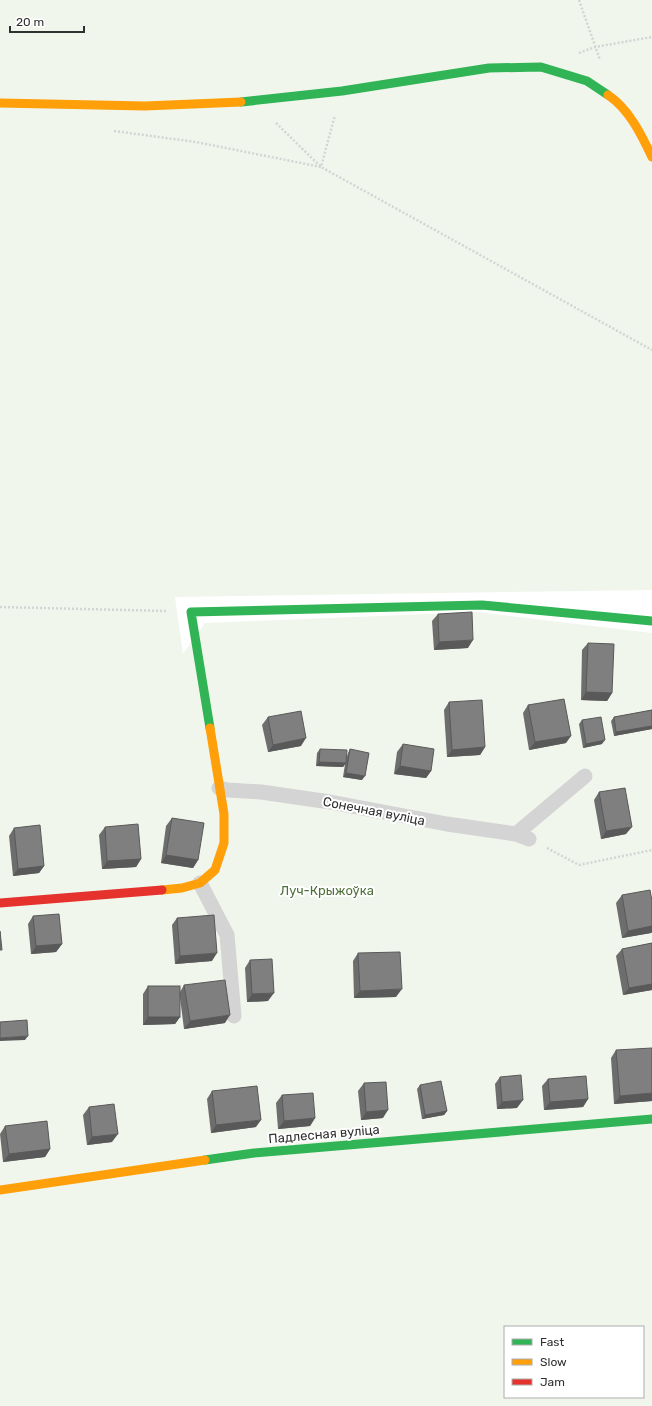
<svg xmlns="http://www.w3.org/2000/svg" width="652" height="1406" font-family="Rubik,sans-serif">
<rect width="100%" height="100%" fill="#fff"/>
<path fill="#f1f6ec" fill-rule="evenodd" d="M0,0H652V590L175,597L183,654L205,623L477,612L652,633V1406H0ZM505,1327H643V1397H505Z"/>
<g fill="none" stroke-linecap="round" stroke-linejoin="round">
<g stroke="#d4d4d4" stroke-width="2.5" stroke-dasharray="2 2" stroke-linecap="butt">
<polyline points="579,0 600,60"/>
<polyline points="579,53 595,47 652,37"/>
<polyline points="276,123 321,167 652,350"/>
<polyline points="114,131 196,142 321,167 335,115"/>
<polyline points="0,607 167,611"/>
<polyline points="547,848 579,865 652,850"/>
</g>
<g stroke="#d4d4d4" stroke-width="15">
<polyline points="219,788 228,790 261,792 330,802 447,824 516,834 529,839"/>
<polyline points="516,834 585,776"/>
<polyline points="200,883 227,935 234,1016"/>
</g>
<g stroke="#30b455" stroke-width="9">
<polyline points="241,102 342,91 489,68 541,67 587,81 608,95"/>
<polyline points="210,728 191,612 482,605 652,621"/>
<polyline points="205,1160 254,1153 652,1119"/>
</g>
<g stroke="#ff9f0a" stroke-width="9">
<path d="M608,95C629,109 641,134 652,157"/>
<polyline points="0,103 145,106 241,102"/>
<polyline points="162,890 182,888 200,883 215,870 224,843 224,814 210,728"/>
<polyline points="0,1190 205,1160"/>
</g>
<polyline stroke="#e5322d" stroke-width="9" points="0,903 162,890"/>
</g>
<g fill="#6d6d6d">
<polygon points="438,614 468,648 434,650 432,621"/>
<polygon points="588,643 612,693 607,701 581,700 582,650"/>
<polygon points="449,702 485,747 480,755 447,757 444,710"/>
<polygon points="528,705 566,743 529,750 523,713"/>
<polygon points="652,710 652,729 614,736 611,721 614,717"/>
<polygon points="268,717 301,746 268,752 262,725"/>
<polygon points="582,720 602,744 583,748 579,724"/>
<polygon points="403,744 431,771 426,778 394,774 397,752"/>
<polygon points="320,749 346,760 348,753 350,749 362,780 343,777 345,764 343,767 316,766 317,753"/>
<polygon points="599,792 626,834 601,839 594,800"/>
<polygon points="172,818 198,860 193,868 161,863 166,826"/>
<polygon points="105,827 141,859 136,867 102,869 99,835"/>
<polygon points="14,828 44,866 39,873 13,876 9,836"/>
<polygon points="622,895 652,901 652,932 651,933 622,938 616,903"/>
<polygon points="33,916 62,944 56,952 31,954 28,924"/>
<polygon points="177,918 212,961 175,964 172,925"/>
<polygon points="652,943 652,990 623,995 616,956 622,949"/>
<polygon points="358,953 396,997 354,998 353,961"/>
<polygon points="250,960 268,1001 247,1002 245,968"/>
<polygon points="184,985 225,1023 184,1029 180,998 180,1017 175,1024 143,1025 143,994 148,986 180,992"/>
<polygon points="616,1050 652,1101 614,1104 611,1058"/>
<polygon points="500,1077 517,1108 497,1109 495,1084"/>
<polygon points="548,1079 588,1099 583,1107 544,1110 542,1086"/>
<polygon points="364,1083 383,1118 361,1120 358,1091"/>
<polygon points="420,1085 447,1111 444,1115 422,1119 417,1089"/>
<polygon points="212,1091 256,1127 211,1133 207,1099"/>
<polygon points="282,1095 315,1118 310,1126 278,1129 276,1103"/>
<polygon points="89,1107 112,1142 87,1145 83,1115"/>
<polygon points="5,1126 50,1149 45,1157 3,1162 0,1134"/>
</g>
<g fill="#595959">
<polygon points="473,640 468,648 434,650 439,642"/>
<polygon points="586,692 612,693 607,701 581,700"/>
<polygon points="652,726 652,729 614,736 616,732"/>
<polygon points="571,736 566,743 529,750 535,742"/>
<polygon points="306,738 301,746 268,752 273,745"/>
<polygon points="605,740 602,744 583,748 586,744"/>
<polygon points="485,747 480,755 447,757 452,750"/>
<polygon points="319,762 346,763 343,767 316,766"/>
<polygon points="400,766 431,771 426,778 394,774"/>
<polygon points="346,773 365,776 362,780 343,777"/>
<polygon points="632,827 626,834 601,839 606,831"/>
<polygon points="166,855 198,860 193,868 161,863"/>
<polygon points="141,859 136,867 102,869 107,861"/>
<polygon points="44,866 39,873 13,876 18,869"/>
<polygon points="652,926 652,932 651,933 622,938 628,931"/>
<polygon points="62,944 56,952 31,954 36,946"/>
<polygon points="217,953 212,961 175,964 180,956"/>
<polygon points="652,984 652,990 623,995 629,988"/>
<polygon points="402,989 396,997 354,998 360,991"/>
<polygon points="274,993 268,1001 247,1002 252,994"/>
<polygon points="230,1015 225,1023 184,1029 190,1021"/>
<polygon points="148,1017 180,1017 175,1024 143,1025"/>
<polygon points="28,1036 25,1040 0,1041 0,1038"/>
<polygon points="652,1093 652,1101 614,1104 620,1096"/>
<polygon points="588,1099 583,1107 544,1110 550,1102"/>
<polygon points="523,1100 517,1108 497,1109 502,1102"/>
<polygon points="388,1110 383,1118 361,1120 366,1112"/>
<polygon points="447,1111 444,1115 422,1119 425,1115"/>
<polygon points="315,1118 310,1126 278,1129 284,1121"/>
<polygon points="261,1120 256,1127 211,1133 216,1125"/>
<polygon points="118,1134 112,1142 87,1145 92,1137"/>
<polygon points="50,1149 45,1157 3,1162 9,1154"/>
</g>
<g fill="#7f7f7f" stroke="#595959">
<polygon points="472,612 473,640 439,642 438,614"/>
<polygon points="588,643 614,644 612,693 586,692"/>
<polygon points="564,699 571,736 535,742 528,705"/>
<polygon points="482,700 485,747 452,750 449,702"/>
<polygon points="652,710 652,726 616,732 614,717"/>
<polygon points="301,711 306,738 273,745 268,717"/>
<polygon points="601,717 605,740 586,744 582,720"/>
<polygon points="403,744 434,749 431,771 400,766"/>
<polygon points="320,749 347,750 346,763 319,762"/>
<polygon points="350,749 369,753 365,776 346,773"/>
<polygon points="625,788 632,827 606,831 599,792"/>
<polygon points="172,818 204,823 198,860 166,855"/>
<polygon points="138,824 141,859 107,861 105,827"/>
<polygon points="40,825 44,866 18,869 14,828"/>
<polygon points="650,890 652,901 652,926 628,931 622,895"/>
<polygon points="59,914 62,944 36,946 33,916"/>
<polygon points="214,915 217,953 180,956 177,918"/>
<polygon points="0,931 2,950 0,950"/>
<polygon points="652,943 652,984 629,988 622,949"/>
<polygon points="400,952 402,989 360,991 358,953"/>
<polygon points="272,959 274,993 252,994 250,960"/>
<polygon points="225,980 230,1015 190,1021 184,985"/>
<rect x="148" y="986" width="32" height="31"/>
<polygon points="27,1020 28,1036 0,1038 0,1022"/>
<polygon points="652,1048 652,1093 620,1096 616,1050"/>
<polygon points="521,1075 523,1100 502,1102 500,1077"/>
<polygon points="586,1076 588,1099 550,1102 548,1079"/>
<polygon points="441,1081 447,1111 425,1115 420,1085"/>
<polygon points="386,1082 388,1110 366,1112 364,1083"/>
<polygon points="257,1086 261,1120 216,1125 212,1091"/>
<polygon points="313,1093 315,1118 284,1121 282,1095"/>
<polygon points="114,1104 118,1134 92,1137 89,1107"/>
<polygon points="47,1121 50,1149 9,1154 5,1126"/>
</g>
<g text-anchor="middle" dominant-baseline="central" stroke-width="4" stroke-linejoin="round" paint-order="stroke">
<g font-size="13" fill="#303030" stroke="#fff">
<text transform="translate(374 811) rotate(11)">Сонечная вуліца</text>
<text transform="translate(324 1134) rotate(-5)">Падлесная вуліца</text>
</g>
<g font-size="13" fill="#4f7039" stroke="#fff">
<text x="327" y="890">Луч-Крыжоўка</text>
</g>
</g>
<rect x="504" y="1326" width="140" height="72" fill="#ffffff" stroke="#acacac"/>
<rect x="512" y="1339" width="20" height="6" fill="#30b455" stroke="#acacac"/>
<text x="540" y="1346" font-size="12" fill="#303030">Fast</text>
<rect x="512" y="1359" width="20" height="6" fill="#ff9f0a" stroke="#acacac"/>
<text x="540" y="1366" font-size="12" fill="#303030">Slow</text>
<rect x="512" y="1379" width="20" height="6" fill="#e5322d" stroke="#acacac"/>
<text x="540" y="1386" font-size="12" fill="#303030">Jam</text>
<path d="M10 26v6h74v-6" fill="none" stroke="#303030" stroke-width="2"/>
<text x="16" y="26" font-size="12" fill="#303030" stroke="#ffffff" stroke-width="3" paint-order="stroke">20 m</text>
</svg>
